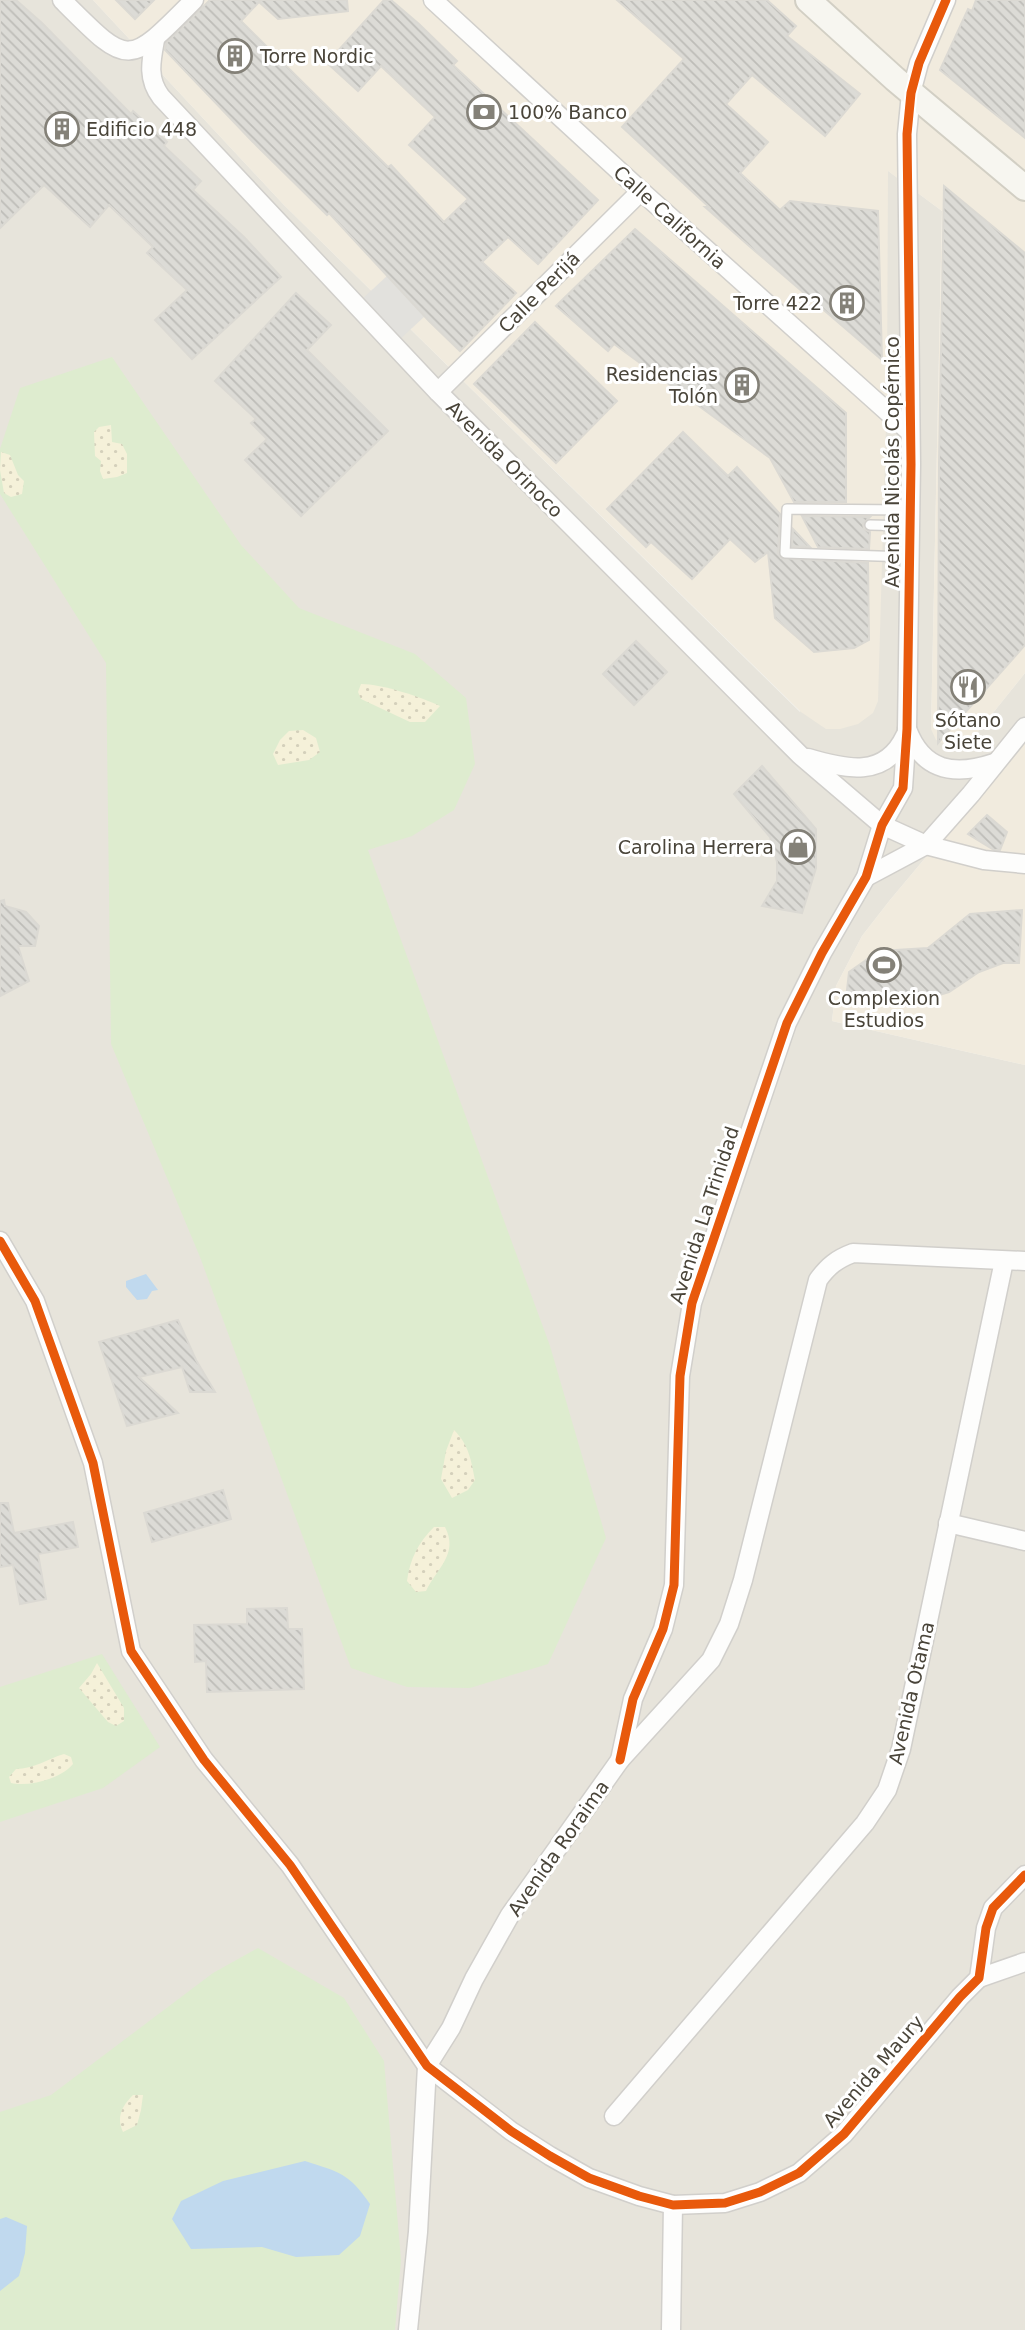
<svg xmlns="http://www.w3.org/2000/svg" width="1025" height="2330" font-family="'DejaVu Sans',sans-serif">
<defs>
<pattern id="sand-dots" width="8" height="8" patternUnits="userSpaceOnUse" patternTransform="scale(1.75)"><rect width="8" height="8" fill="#f5f1d9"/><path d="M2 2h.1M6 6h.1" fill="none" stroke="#d4d0bb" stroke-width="1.8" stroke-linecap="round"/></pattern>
<pattern id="building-back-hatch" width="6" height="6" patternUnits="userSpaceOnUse" patternTransform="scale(1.75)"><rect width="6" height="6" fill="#dcdbd6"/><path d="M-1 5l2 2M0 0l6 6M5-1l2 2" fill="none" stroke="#bebdb8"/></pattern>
</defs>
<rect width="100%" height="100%" fill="#f3f2ed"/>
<polygon fill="#e7e4db" points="0,0 93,0 284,205 800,712 887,392 887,170 942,211 931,729 972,739 1025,673 1025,739 890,900 862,936 836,986 832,1021 1025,1065 1025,2330 0,2330"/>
<g fill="#f1ebde">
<polygon points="93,0 1025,0 1025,673 972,739 956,745 946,745 936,740 931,729 942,211 888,171 887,392 878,701 873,713 858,724 840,729 826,729 801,712 284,205"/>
<polygon points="1025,739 1025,1065 832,1021 836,986 862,936 890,900"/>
</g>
<g fill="#deeccf">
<polygon points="112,357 241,545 299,608 415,654 466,698 475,764 454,810 412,836 368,850 550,1346 606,1538 548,1664 470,1688 407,1687 351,1668 200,1257 111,1044 106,663 0,494 0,449 20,388"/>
<polygon points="102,1654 160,1747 103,1788 0,1822 0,1687"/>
<polygon points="258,1948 344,1998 384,2061 401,2260 395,2330 0,2330 0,2112 51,2095 213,1973"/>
</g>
<g fill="url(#sand-dots)">
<polygon points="111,425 112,442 122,444 127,454 127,473 117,477 103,479 100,471 101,461 95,456 94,432 99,427"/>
<polygon points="1,452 10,455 18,475 24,481 22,494 11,497 4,493 0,470"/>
<path d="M361,684C382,684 421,697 440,706L425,722H410L361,699L358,692Z"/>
<polygon points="303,730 316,738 320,752 309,760 278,765 273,754 280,740 289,731"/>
<path d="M454,1430C469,1445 471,1460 475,1480L468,1490L452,1498L441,1479L446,1451Z"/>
<path d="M434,1527H445C459,1554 437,1568 426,1591L416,1592L407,1581C410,1559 418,1543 434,1527Z"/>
<polygon points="97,1663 124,1708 124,1721 116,1726 108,1722 79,1688 91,1674"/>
<path d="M64,1754L71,1757L73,1764C61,1779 29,1787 11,1783L9,1777L16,1769C34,1769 47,1759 64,1754Z"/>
<path d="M133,2095H143L141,2110L137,2125L123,2132C116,2117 122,2106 133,2095Z"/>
</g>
<polygon fill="#e2e1dd" points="387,276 425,316 398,341 360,301"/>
<g fill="#c0d9ee">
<polygon points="146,1274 158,1290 152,1291 147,1299 137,1300 126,1287 126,1281"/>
<path d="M305,2161C339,2172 349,2173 370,2204L360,2236L339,2255L296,2257L262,2247L191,2249L172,2219L181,2201L223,2181Z"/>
<polygon points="6,2217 27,2226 25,2253 19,2276 0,2291 0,2219"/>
</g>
<g fill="url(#building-back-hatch)" stroke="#dbd9d3" stroke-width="2">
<polygon points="0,0 16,0 42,23 131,114 133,111 167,142 164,146 201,181 193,190 244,237 281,277 192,359 155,320 187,290 147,253 153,247 109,205 90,227 44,185 0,228"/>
<polygon points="116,0 154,0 135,19"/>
<polygon points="210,0 347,0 348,11 278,19 259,2 241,21 388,167 391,165 444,222 468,199 409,145 435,117 381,66 358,91 327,63 384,0 391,0 419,24 457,61 453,65 598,200 538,264 508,237 482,262 516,293 460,351 429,321 329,213 327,215 252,141 165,50 166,43"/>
<polygon points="617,0 767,0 796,26 787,36 860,94 825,136 752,75 726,104 768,142 740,173 780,210 790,201 878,211 882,360 748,245 705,207 709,207 622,127 684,59"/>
<polygon points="976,0 1025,0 1025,138 940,70 968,9 972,11"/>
<polygon points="944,186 1025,253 1025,645 938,743 939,464"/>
<polygon points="635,229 846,413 846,502 794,502 770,458 614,344 608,351 556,306"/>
<polygon points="296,293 331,325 307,350 388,431 301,516 245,460 267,439 251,423 256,419 215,381"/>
<polygon points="535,322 617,401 556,463 474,384"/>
<polygon points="683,432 728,476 737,467 780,514 778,553 781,558 868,563 869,640 854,648 814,652 775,618 768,552 755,562 730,539 692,579 651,542 646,547 607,509"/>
<polygon points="802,516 870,517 863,524 864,529 870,532 869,549 818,547"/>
<polygon points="793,529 810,547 792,546"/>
<polygon points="636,641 667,672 634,705 603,674"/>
<polygon points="762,766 816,829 816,868 802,913 762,906 777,881 777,862 770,837 734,794"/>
<polygon points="987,815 1007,832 1000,850 994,850 968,834"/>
<polygon points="4,900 5,906 26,912 39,926 35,946 18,946 29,981 0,996 0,901"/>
<polygon points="1022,910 1019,963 1003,963 979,972 949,992 909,1004 846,999 849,972 879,951 928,948 970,914"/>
<polygon points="178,1320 196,1360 215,1392 190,1392 182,1367 139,1377 178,1413 127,1426 99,1342"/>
<polygon points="223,1490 231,1519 152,1542 144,1513"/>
<polygon points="0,1503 8,1503 14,1533 73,1522 78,1547 38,1554 46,1599 20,1604 13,1565 0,1567"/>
<polygon points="287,1608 288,1629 302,1629 304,1689 207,1692 206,1661 195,1662 194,1625 247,1624 247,1609"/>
</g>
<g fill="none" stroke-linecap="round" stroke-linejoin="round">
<g stroke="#d1cfcb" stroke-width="12">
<g id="lane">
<polyline points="870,525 910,526"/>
<polyline points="909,557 785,553 787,509 910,510"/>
</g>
</g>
<g stroke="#d1cfcb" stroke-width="21">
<g id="street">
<path d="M62,0C129,67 127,68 194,0"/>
<polyline points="433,0 641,191 910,432"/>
<path d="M155,40C151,61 147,79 161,97L438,392L800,755L882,825L926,845L984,860L1025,864"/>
<polyline points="438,392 641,191"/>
<path d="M907,729C923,772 955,776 994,763"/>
<path d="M808,758C845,769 885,779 905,736"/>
<polyline points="866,877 926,845 971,794 1025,727"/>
<polyline points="0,1241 35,1301 93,1463 131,1651 204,1760 290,1865 427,2066 511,2131 550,2156 589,2178 639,2196 673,2205 725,2203 760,2192 799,2173 844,2134 960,1997 979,1978 986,1928 993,1908 1025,1875"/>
<polyline points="948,1523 1025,1541"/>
<polyline points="620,1760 633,1699 663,1629 674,1585 680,1376 692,1303 787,1023 822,953 866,877 882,825 903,788 907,729 911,464 907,134 911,93 919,63 946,0"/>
<polyline points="979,1978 1025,1962"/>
<polyline points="614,2116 865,1823 887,1790 901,1749 1004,1261"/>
<path d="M408,2330L418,2232L427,2066L451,2028L474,1979L510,1915L620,1760L711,1660L729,1624L743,1580L818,1280C828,1266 837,1259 853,1253L1025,1261"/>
<polyline points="671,2330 673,2205"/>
</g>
</g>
<g stroke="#d2cfc4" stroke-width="28">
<polyline id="secondary" points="808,0 895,79 1025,188"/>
</g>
<use href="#lane" stroke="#fdfdfc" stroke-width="9"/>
<use href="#street" stroke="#fdfdfc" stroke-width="18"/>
<use href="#secondary" stroke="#f7f6f0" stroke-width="24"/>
<g stroke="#fff" stroke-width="13">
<g id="cycleway">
<polyline points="0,1241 35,1301 93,1463 131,1651 204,1760 290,1865 427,2066 511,2131 550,2156 589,2178 639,2196 673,2205 725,2203 760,2192 799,2173 844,2134 960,1997 979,1978 986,1928 993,1908 1025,1875"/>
<polyline points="620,1760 633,1699 663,1629 674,1585 680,1376 692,1303 787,1023 822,953 866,877 882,825 903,788 907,729 911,464 907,134 911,93 919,63 946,0"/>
</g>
</g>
<use href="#cycleway" stroke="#e8590c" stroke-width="9"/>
</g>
<defs>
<g id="building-ring" transform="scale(1.75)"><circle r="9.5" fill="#fff" stroke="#848178" stroke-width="1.5"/><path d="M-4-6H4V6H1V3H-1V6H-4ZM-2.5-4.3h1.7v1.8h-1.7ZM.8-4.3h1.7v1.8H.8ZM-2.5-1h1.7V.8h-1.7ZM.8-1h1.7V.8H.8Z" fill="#848178"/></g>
<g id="bank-ring" transform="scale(1.75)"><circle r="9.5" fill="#fff" stroke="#848178" stroke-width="1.5"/><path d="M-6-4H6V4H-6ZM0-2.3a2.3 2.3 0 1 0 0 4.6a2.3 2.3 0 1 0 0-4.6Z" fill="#848178"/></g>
<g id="restaurant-ring" transform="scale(1.75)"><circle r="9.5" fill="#fff" stroke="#848178" stroke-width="1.5"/><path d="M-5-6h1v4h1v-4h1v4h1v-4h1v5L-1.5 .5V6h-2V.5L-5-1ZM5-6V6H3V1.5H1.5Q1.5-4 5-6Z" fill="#848178"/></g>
<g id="shop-ring" transform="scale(1.75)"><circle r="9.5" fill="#fff" stroke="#848178" stroke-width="1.5"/><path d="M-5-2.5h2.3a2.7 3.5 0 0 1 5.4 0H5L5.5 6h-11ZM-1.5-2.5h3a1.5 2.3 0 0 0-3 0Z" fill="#848178"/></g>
<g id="stadium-ring" transform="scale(1.75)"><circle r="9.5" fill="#fff" stroke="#848178" stroke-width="1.5"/><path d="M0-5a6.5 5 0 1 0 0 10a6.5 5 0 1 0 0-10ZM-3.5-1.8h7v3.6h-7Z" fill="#848178"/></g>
</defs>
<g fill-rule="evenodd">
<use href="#building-ring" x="235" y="56"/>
<use href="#bank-ring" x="484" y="112"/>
<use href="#building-ring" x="62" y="129"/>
<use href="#building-ring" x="847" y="303"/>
<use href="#building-ring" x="742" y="385"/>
<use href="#restaurant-ring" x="968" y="687"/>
<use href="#shop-ring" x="798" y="847"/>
<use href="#stadium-ring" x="884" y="965"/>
</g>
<g text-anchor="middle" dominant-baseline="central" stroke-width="6" stroke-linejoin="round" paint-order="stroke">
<g font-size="19" fill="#494439" stroke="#fff" text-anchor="start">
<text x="260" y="56">Torre Nordic</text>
<text x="508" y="112">100% Banco</text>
<text x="86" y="129">Edificio 448</text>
<text x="822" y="303" text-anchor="end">Torre 422</text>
<text x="718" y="374" text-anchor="end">Residencias<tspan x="718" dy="22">Tolón</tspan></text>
<text x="968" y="720" text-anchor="middle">Sótano<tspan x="968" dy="22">Siete</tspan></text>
<text x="774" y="847" text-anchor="end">Carolina Herrera</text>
<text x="884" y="998" text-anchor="middle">Complexion<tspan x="884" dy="22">Estudios</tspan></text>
</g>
<g font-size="19" fill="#494439" stroke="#fff">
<text transform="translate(670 217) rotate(42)">Calle California</text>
<text transform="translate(539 292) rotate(-45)">Calle Perijá</text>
<text transform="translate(505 459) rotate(45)">Avenida Orinoco</text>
<text transform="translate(892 462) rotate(-90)">Avenida Nicolás Copérnico</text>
<text transform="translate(704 1215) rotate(-72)">Avenida La Trinidad</text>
<text transform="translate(911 1693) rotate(-77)">Avenida Otama</text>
<text transform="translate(558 1848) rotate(-55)">Avenida Roraima</text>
<text transform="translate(873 2071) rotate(-49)">Avenida Maury</text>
</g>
</g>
</svg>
